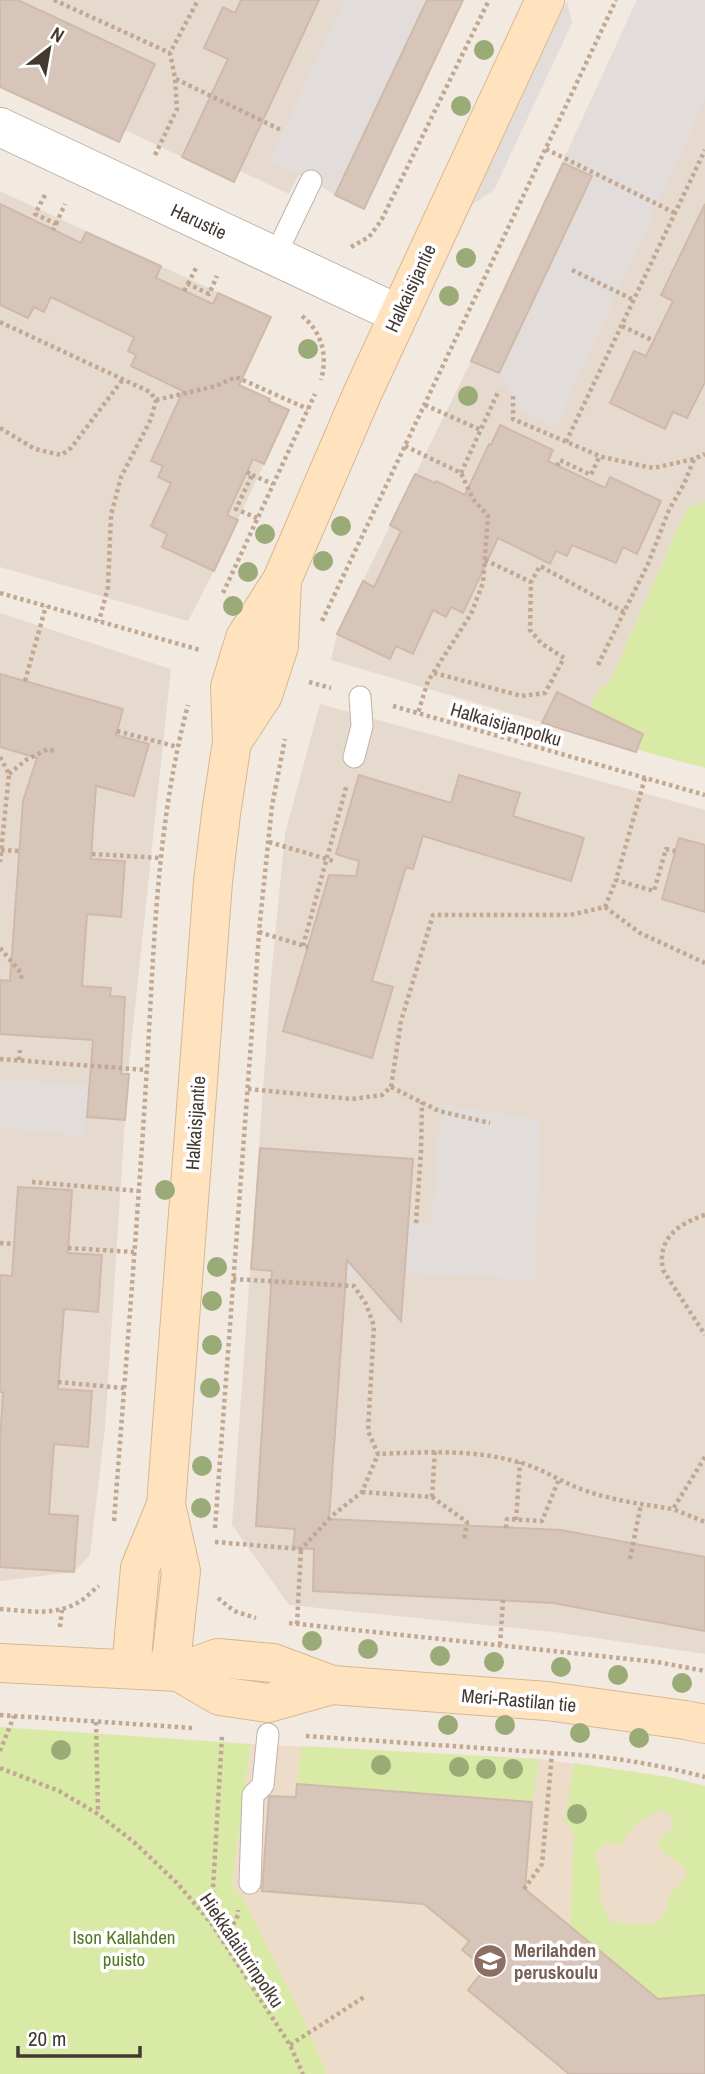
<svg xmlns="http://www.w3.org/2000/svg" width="705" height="2074" font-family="'Archivo Narrow',sans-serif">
<rect width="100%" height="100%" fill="#f2eae1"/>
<g fill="#e6dacf">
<polygon points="0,0 463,0 335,195 299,174 289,194 240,171 234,182 125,130 119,142 0,87"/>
<polygon points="637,0 705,0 705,502 687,508 609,683 577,733 331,660 337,634 471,361"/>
<polygon points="0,191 271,317 239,387 270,399 270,402 289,410 214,571 188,621 0,567"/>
<polygon points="0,613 171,669 128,1074 105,1429 90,1555 74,1572 0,1581"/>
<polygon points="320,704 705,810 705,1654 554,1632 289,1605 232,1525 271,978 285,833"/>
</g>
<polygon fill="#eddcc9" points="251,1744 539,1759 668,1777 705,1786 705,2074 327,2074 306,2024 232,1886"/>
<g fill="#d9eaa6" fill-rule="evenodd">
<polygon points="705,502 705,768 613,743 589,708 600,688 609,683 687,508"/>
<polygon points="0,1727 251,1744 232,1886 243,1898 306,2024 327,2074 0,2074"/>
<polygon points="302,1746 539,1759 532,1802 297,1784"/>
<path d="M574,1763L668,1777L705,1786V1995L658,1999L570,1926L574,1832L564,1821ZM662,1809L674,1820L673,1829L662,1836L657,1845L667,1856L684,1866L687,1877L668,1896L667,1910L655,1925L611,1922L601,1903L600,1871L595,1852L607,1843L619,1845L639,1822Z"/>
</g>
<g fill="#e2ddda">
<polygon points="344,0 463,0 364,209 270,160"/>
<polygon points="637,0 705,0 705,100 555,428 513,407 513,396 499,374 471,361"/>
<polygon points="567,1 572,23 494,190 472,205"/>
<polygon points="0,1079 89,1086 85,1136 0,1128"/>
<polygon points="444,1104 540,1120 535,1280 405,1273 404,1281 251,1269 260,1148 413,1159 408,1222 432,1224 440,1118"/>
</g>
<g fill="#d7c5b9" stroke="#cfb9a9" stroke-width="2">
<polygon points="0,0 18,0 155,64 119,142 0,87"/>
<polygon points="241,0 319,0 234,182 182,157 228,59 204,48 223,7 235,13"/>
<polygon points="427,0 463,0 364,209 335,195"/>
<polygon points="563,163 592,176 499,373 471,361"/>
<polygon points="0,204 81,243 86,232 161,266 156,278 213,304 218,293 271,317 239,385 270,399 269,401 289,410 264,464 253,459 227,515 238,520 214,571 162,547 167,534 151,526 171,483 158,477 163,466 151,461 183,391 131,366 136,355 128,351 134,337 51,297 44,312 34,307 28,318 0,305"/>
<polygon points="705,204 705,382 687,418 673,412 665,429 610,403 634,351 646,356 673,301 661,295"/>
<polygon points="500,425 553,450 548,461 605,488 610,477 661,501 637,554 623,547 616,563 572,545 567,556 556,551 550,564 498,538 463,613 451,607 446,617 433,610 413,654 396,646 390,659 337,634 363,581 374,587 401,531 390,525 415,474 435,483 436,481 465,495 489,444 491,445"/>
<polygon points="0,674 123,709 116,735 149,744 134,796 96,786 91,859 125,861 121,917 87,914 82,986 111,988 110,996 125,997 121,1074 129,1074 125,1120 87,1117 93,1040 0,1034 0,980 10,981 23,801 37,758 0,747"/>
<polygon points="557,692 643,734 636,752 542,723"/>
<polygon points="359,775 451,803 459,775 520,793 513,816 584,838 571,881 423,836 413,869 406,867 372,981 393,987 372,1058 283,1031 329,875 356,876 359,861 336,854"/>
<polygon points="679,838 705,845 705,912 662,899"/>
<polygon points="260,1148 413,1159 401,1321 347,1260 329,1519 561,1530 705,1557 705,1631 553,1603 313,1591 314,1549 293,1548 295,1529 256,1526 272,1271 251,1269"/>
<polygon points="18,1187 72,1190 68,1253 102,1255 98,1312 64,1309 58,1389 92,1391 88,1447 54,1444 49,1514 78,1516 74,1572 0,1567 0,1442 3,1392 0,1392 0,1275 12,1276"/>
<polygon points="297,1784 532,1802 525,1889 658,1999 705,1995 705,2074 569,2074 468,1990 485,1968 462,1950 469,1941 424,1904 262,1891 269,1797 271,1796 296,1797"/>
</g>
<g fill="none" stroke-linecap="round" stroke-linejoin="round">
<g stroke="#c0b2a6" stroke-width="23">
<g id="lane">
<polyline points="275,256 311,181"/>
<polyline points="354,757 362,726 360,697"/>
<polyline points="250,1883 253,1795 263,1785 268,1734"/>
</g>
</g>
<g stroke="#c0b2a6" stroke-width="40">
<polyline id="street" points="0,127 398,314"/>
</g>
<g stroke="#d8b78f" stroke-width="40">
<g id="secondary">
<polyline points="232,742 263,695 279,646 282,581"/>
<polyline points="0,1663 179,1672 218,1658 273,1663 332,1685 547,1701 685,1720 705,1724"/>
<polyline points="131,1669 140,1568 166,1505"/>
<polyline points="170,1671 181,1571 166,1505 213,882 221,814 232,742 230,687 245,638 282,580 363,392 545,0"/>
<polyline points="179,1672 220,1696 268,1703 332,1685"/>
</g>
</g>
<g stroke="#c1a893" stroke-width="4.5" stroke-dasharray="3.5 3.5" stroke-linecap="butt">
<polyline points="54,0 170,53"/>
<polyline points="176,79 283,131"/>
<polyline points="546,149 675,213"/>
<polyline points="155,155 177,109 175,78 170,53 198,0"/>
<polyline points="45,195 35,214 56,224 53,230"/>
<polyline points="56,224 65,204"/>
<polyline points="351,247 369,237 381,221 489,0"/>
<polyline points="572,270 634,300"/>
<polyline points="188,284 197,266"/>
<polyline points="184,291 188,284 209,294 217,276"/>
<path d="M302,316C322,332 328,356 321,380"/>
<polyline points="0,322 150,392 156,400 151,419 121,477 111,515 108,587 99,621"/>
<polyline points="622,326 654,341"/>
<polyline points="513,396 513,419 602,457 653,468 694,459 705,454"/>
<polyline points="156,400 216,386 236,377 308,409"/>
<polyline points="425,405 481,430"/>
<polyline points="0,428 35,449 61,455 71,448 123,379"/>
<polyline points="566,442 705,150"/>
<polyline points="405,446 461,473 473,499 488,516 483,583 471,614 428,681 418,713"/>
<polyline points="557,466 560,460 591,475 600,455"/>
<polyline points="247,472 252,475 236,509 257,518"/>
<polyline points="461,473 499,390"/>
<polyline points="252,475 273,484"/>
<polyline points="485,560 531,582"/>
<polyline points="0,593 200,650"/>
<polyline points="223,593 315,394"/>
<polyline points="322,621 616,0"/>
<polyline points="598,665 624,612"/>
<polyline points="434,673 522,696 545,693 564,658 541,643 530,630 531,582 540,566 624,612 648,564 669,510 684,484 694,459"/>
<polyline points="25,681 46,606"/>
<polyline points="309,682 331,688"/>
<polyline points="393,706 705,795"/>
<polyline points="117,731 178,747"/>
<polyline points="0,757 9,774 0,862"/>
<polyline points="9,774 26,760 48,749 54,751"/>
<polyline points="645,778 616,880 654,891 666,849 675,851"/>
<polyline points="269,842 333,861"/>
<polyline points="1,850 19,851"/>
<polyline points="92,854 161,858"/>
<polyline points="605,907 640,933 705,963"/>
<polyline points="259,932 308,947"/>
<polyline points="303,946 347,784"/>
<polyline points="0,948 21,973 22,982"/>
<polyline points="0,1059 147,1070"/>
<polyline points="19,1060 20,1050"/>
<polyline points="391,1087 439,1111 490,1123"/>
<polyline points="248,1089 352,1099 382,1095 391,1087 401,1021 433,915 570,915 605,907 616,880"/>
<polyline points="32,1182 139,1191"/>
<path d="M705,1215C678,1224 657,1238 663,1270L705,1335"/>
<polyline points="416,1223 421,1152 422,1102"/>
<polyline points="0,1243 14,1244"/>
<polyline points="68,1248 134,1252"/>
<path d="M233,1279L354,1286L366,1304L374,1326L368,1431L378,1454C426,1452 472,1449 518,1462C539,1467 558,1480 578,1488C609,1500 641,1504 673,1509"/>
<polyline points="58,1382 124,1388"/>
<polyline points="705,1457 673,1509 705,1522"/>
<polyline points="362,1492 432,1497 467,1522 464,1541"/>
<polyline points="432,1497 435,1451"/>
<polyline points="516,1520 520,1462"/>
<path d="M114,1521C125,1375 137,1229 146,1083C154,957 155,828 188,705"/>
<polyline points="215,1528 260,921 272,806 285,739"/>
<polyline points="506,1528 507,1519 542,1521 559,1479"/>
<polyline points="215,1542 301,1549 333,1515 362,1492 378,1454"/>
<polyline points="630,1559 641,1504"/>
<polyline points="218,1598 234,1611 256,1618"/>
<path d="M0,1609C28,1611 57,1617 82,1600C88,1596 93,1590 99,1586"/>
<polyline points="289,1623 657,1662 705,1671"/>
<polyline points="297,1624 301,1549"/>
<polyline points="60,1627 62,1610"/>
<polyline points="500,1645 503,1600"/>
<polyline points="0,1715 193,1728"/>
<polyline points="96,1722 98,1813"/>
<path d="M306,1736L582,1755C624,1759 664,1766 705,1777"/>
<polyline points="0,1751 14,1716"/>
<polyline points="0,1768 59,1791 98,1814 135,1843 177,1883 211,1923 290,2045 303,2074"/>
<polyline points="524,1889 542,1864 552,1753"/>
<polyline points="211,1922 222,1736"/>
<polyline points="223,1943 238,1915 238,1910"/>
<polyline points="290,2045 364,1997"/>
</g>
<use href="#lane" stroke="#fff" stroke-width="21"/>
<use href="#street" stroke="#fff" stroke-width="38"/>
<use href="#secondary" stroke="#ffe3be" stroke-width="38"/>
</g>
<g fill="#9bab78">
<circle cx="484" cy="50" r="10"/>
<circle cx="461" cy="106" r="10"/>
<circle cx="466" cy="258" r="10"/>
<circle cx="449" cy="296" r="10"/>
<circle cx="308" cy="349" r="10"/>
<circle cx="468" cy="396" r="10"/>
<circle cx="341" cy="526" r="10"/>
<circle cx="265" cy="534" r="10"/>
<circle cx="323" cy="561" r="10"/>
<circle cx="248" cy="572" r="10"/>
<circle cx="233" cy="606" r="10"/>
<circle cx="165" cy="1190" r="10"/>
<circle cx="217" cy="1267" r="10"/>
<circle cx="212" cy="1301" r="10"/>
<circle cx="212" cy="1345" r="10"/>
<circle cx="210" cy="1388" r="10"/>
<circle cx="202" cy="1466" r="10"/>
<circle cx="201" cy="1508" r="10"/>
<circle cx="312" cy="1641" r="10"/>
<circle cx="368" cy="1649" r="10"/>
<circle cx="440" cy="1656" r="10"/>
<circle cx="494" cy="1662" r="10"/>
<circle cx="561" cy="1667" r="10"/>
<circle cx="618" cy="1675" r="10"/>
<circle cx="682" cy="1683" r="10"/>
<circle cx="448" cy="1725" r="10"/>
<circle cx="505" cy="1725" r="10"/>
<circle cx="580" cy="1733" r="10"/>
<circle cx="639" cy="1738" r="10"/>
<circle cx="61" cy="1750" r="10"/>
<circle cx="381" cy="1765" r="10"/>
<circle cx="459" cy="1767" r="10"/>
<circle cx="486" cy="1769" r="10"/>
<circle cx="513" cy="1769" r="10"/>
<circle cx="577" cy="1814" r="10"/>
</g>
<defs>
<g id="school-disc" transform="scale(1.75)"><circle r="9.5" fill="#8d6e63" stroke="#fff"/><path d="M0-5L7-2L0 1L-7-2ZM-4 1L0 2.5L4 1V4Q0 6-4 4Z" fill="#fff"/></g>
</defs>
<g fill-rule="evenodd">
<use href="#school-disc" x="490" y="1961"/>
</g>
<g text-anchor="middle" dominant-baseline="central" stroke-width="7" stroke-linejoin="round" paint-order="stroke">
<g font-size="19" fill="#433932" stroke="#fff">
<text transform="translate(199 221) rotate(25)">Harustie</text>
<text transform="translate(410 288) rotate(-65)">Halkaisijantie</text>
<text transform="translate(506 724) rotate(16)">Halkaisijanpolku</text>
<text transform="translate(195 1123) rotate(-86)">Halkaisijantie</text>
<text transform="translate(519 1700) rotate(5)">Meri-Rastilan tie</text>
<text transform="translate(242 1950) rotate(56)">Hiekkalaiturinpolku</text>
</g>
<g font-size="19" fill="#537822" stroke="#fff">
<text x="124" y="1937">Ison Kallahden<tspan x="124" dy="22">puisto</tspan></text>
</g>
<g font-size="19" font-weight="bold" fill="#785e54" stroke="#fff" text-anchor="start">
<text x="514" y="1950">Merilahden<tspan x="514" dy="22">peruskoulu</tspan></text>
</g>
</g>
<g transform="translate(49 49) rotate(31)" stroke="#ffffff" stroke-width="5" paint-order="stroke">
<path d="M0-5L12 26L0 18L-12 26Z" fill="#433932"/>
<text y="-10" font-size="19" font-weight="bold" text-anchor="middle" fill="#433932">N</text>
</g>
<path d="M18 2046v10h122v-10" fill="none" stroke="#433932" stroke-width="3.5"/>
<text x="28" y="2046" font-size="21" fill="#433932" stroke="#ffffff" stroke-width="5" paint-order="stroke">20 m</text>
</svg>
